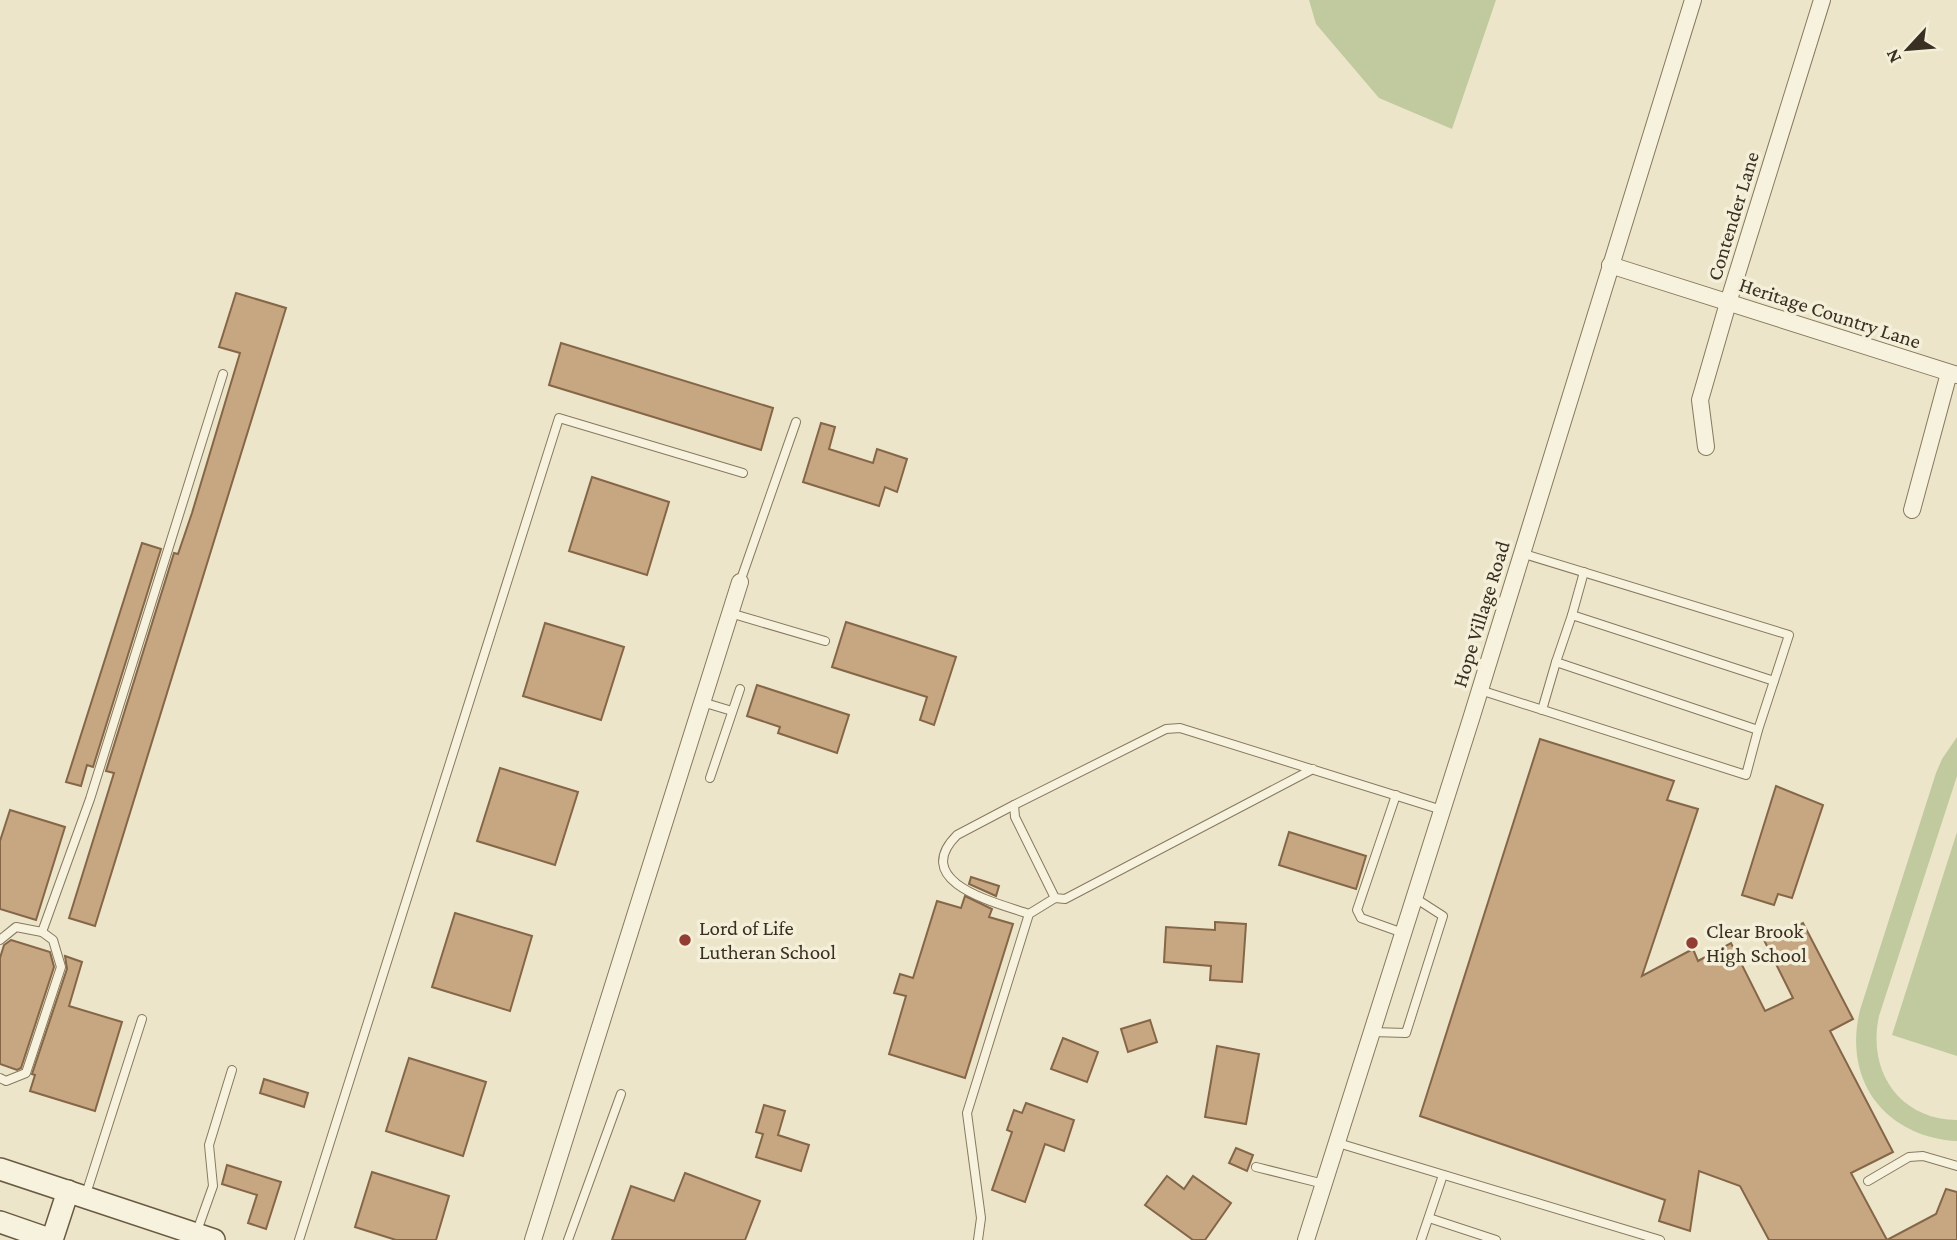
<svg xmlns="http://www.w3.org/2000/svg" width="1957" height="1240" font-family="'Crimson Pro',serif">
<rect width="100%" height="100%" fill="#ece5ca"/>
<g fill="#c0ca9e">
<polygon points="1309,0 1496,0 1452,129 1379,98 1316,24"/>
<path d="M1957,737V776L1879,1016C1867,1071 1899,1119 1957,1120V1141H1955C1883,1135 1843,1079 1860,1010L1936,773L1942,759Z"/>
<polygon points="1957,832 1957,1056 1892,1035"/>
</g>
<g fill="#c7a682" stroke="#856647" stroke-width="2">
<polygon points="236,293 286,308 95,926 69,918 114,773 106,771 174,553 178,554 192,513 240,353 219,347"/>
<polygon points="561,343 773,408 761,450 549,385"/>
<polygon points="821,423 835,427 829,449 873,463 877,449 907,459 897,492 885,487 879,506 803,482"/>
<polygon points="592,477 669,502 647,575 569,551"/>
<polygon points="142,543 161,549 93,767 87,765 81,786 66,782"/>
<polygon points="846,622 956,657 934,725 920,720 927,697 832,667"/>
<polygon points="545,623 624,647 601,720 523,696"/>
<polygon points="757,685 849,715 837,753 778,733 780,727 747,716"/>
<polygon points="1540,739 1674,781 1667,800 1698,809 1642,976 1693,949 1698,961 1731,943 1765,1011 1793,998 1764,940 1803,923 1853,1019 1830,1031 1893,1152 1851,1173 1887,1240 1936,1214 1946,1189 1957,1192 1957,1240 1769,1240 1740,1186 1699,1171 1690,1231 1659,1221 1665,1200 1420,1116"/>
<polygon points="500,768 578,792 555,865 477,841"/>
<polygon points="1776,786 1823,805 1792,898 1778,894 1774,905 1742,895"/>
<polygon points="10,810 65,827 36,920 0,909 0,841"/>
<polygon points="1289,832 1366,856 1356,889 1279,865"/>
<polygon points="971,877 999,886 996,896 969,884"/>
<polygon points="965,896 992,909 989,917 1013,924 965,1078 889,1054 906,996 894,993 900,974 913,978 937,901 961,908"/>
<polygon points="455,913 532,936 510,1011 432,987"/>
<polygon points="1215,922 1246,924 1242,982 1210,980 1211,966 1164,962 1166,927 1215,930"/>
<polygon points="11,940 50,952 54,967 21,1068 17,1070 0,1064 0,958 4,945"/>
<polygon points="65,956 82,962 69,1006 122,1022 95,1111 30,1091 35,1075 32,1074 67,969"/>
<polygon points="1150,1020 1157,1042 1128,1052 1121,1029"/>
<polygon points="1063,1038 1098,1052 1087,1082 1051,1069"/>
<polygon points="1217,1046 1259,1054 1246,1124 1205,1117"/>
<polygon points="409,1058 486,1082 463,1156 386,1131"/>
<polygon points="264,1079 308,1093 304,1107 260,1093"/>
<polygon points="1026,1103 1074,1120 1064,1151 1045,1144 1025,1202 992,1190 1012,1132 1007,1130 1014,1110 1022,1113"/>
<polygon points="764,1105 785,1111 778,1135 809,1145 801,1171 756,1157 763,1134 756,1132"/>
<polygon points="1236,1148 1253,1155 1247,1171 1229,1163"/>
<polygon points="227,1165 281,1182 266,1229 248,1223 257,1195 222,1184"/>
<polygon points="372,1172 449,1196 436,1240 396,1240 355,1227"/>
<polygon points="685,1173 760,1201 745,1240 612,1240 631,1186 674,1201"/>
<polygon points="1167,1176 1184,1189 1193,1176 1231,1203 1205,1240 1193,1240 1145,1205"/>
</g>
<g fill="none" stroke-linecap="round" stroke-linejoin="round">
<g stroke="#87795f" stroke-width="10">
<g id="lane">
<polyline points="740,582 796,422"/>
<polyline points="730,613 825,641"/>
<polyline points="1572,615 1584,572"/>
<polyline points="1480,690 1746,775 1758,730 1556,662 1572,615 1774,681 1789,635 1521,553"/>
<polyline points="702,702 732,711"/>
<polyline points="1542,710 1556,662"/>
<polyline points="1758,730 1774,681"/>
<polyline points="1313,769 1065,899 1055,898 1015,817 1014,805 1166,729 1180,728 1442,810"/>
<polyline points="710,778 740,689"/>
<polyline points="1396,795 1357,910 1361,918 1403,933"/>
<path d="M1014,805L957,835C909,883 998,903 1029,914"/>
<polyline points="0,940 16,927 42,932 90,799 223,374"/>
<polyline points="1372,1032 1406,1033 1443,916 1415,898"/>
<polyline points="0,1078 6,1081 26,1073 61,967 53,940 42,932"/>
<polyline points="1338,1143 1660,1240"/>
<polyline points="1256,1167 1324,1184"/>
<polyline points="1868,1181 1909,1157 1923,1156 1957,1166"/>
<polyline points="85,1197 142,1019"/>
<polyline points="1429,1218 1496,1240"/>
<polyline points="197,1231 213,1186 209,1145 232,1070"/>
<polyline points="299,1240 559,418 743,473"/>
<polyline points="568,1240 621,1094"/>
<polyline points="978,1240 981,1218 967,1113 1029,914 1055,898"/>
<polyline points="1421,1240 1443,1175"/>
</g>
</g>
<g stroke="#87795f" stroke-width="18">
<g id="street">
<polyline points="1610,265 1957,375"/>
<polyline points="1706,447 1700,400 1728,303 1822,0"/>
<polyline points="1912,510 1949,373"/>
<polyline points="533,1240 740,582"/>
<polyline points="1306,1240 1471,719 1693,0"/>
</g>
</g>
<g stroke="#695a42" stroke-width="24">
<g id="secondary">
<polyline points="0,1169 214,1240"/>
<polyline points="0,1222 52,1240"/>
<polyline points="52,1240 68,1191"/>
</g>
</g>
<use href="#lane" stroke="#f7f2dd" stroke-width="8"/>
<use href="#street" stroke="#f7f2dd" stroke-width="16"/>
<use href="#secondary" stroke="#f7f2dd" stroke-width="21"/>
</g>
<g fill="#923c33" stroke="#f4efd9" stroke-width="2.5">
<circle cx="685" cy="940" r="7"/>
<circle cx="1692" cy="943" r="7"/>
</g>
<g text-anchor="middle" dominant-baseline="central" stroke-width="7" stroke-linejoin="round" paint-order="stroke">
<g font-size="21" fill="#392f22" stroke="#f4efd9">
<text transform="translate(1733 216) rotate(-73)">Contender Lane</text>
<text transform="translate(1830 313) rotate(18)">Heritage Country Lane</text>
<text transform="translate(1481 614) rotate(-73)">Hope Village Road</text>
</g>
<g font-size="21" fill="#392f22" stroke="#f4efd9" text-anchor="start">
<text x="699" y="928">Lord of Life<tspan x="699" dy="24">Lutheran School</tspan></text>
<text x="1706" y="931">Clear Brook<tspan x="1706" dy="24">High School</tspan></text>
</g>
</g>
<g transform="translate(1908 49) rotate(244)" stroke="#f4efd9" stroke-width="5" paint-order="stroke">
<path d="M0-5L12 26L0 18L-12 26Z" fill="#392f22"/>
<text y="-10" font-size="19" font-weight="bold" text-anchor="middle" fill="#392f22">N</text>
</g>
</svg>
